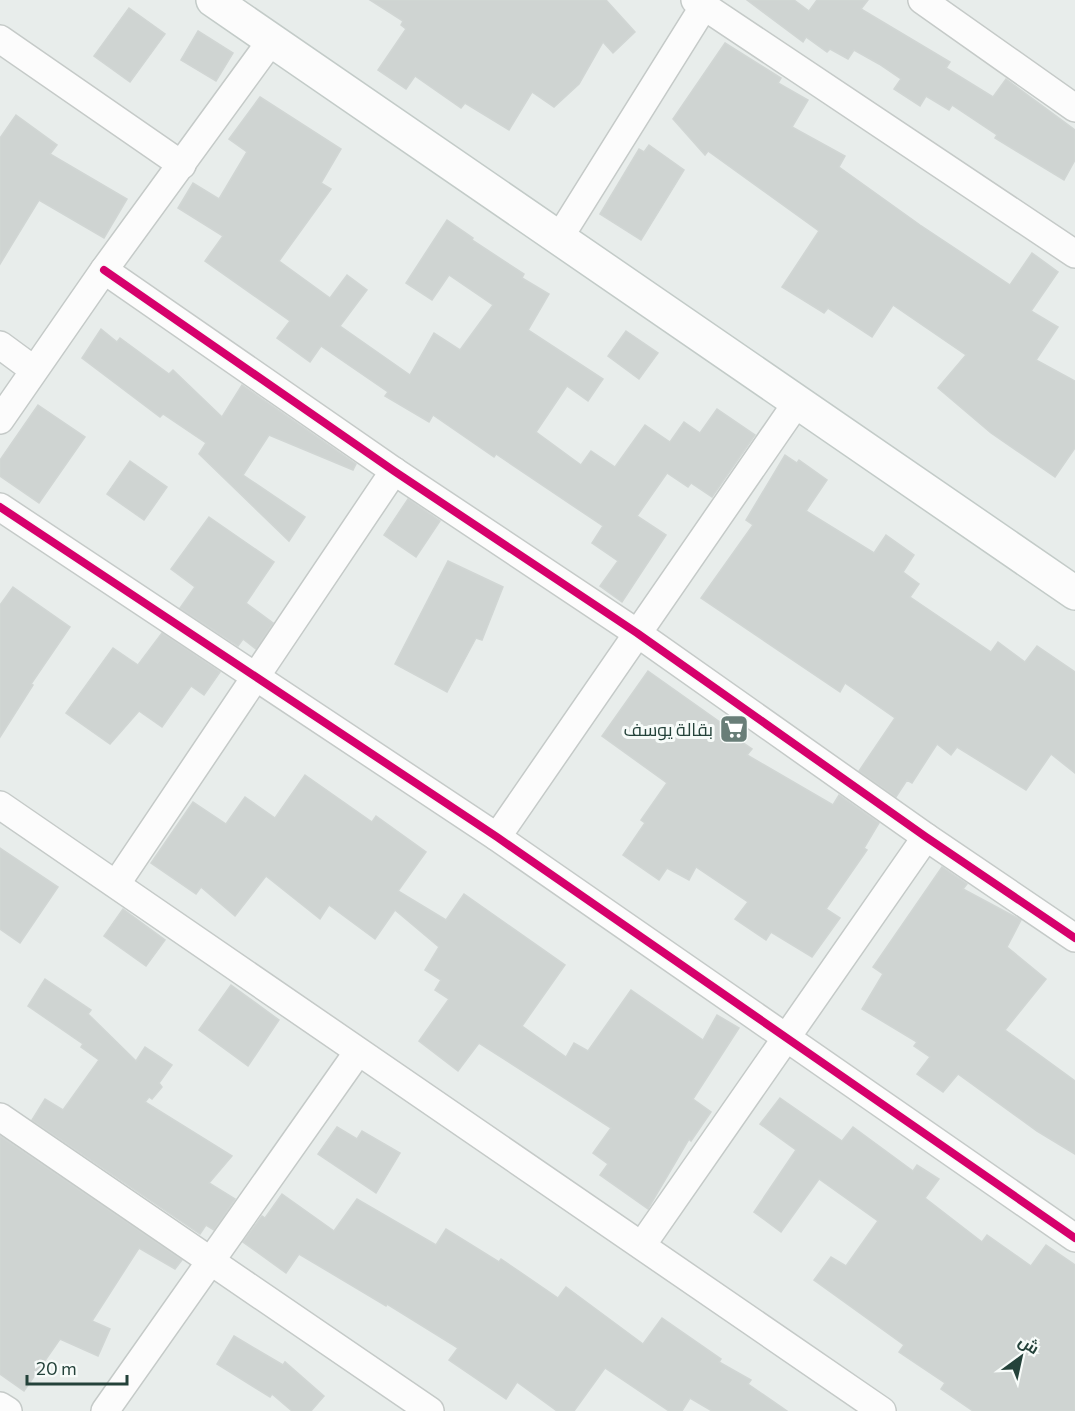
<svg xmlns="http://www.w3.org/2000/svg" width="1075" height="1411" font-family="Commissioner,Cairo,sans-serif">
<rect width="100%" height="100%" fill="#e8edeb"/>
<g fill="#cfd4d2" stroke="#d1d6d4" stroke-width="1.5">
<polygon points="370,0 606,0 635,32 613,53 603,42 579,84 554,107 532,92 509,130 465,103 461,108 415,76 406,89 378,70 406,29 401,25 403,21"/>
<polygon points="747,0 794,0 809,11 817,0 868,0 861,9 950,62 946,68 993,97 1006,79 1075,130 1075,160 1064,180 995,138 997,135 952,105 949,110 926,96 920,106 894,89 901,79 879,64 854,50 848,59 830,49 827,52 806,37 803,42"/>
<polygon points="129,8 165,34 130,82 94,56"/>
<polygon points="198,31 233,53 216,81 181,60"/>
<polygon points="725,43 781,78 778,83 808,100 792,127 845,156 839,167 920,225 1010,285 1032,253 1058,272 1031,311 1058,327 1036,360 1075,381 1075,448 1055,477 991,433 938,388 966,355 893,305 872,337 828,308 824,313 782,287 819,231 708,151 705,155 673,119"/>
<polygon points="260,97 341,149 321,183 331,189 279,261 330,298 347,275 367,290 340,326 410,375 434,333 460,350 493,305 449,275 432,300 406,283 447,220 473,238 472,240 524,274 522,278 549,294 528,330 603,379 588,401 567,386 536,432 581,465 591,451 615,467 645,425 670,442 684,422 700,433 717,409 755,435 712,497 691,483 688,487 667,473 637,516 666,535 622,602 600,586 618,561 592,543 603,526 496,454 494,457 433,415 429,422 385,396 388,392 321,346 310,362 277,338 290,321 205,261 223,236 178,208 193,183 219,199 247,152 229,139"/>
<polygon points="16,115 57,145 50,154 127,199 104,238 39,200 0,264 0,138"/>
<polygon points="649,145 684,170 641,240 600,214 639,149 644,152"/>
<polygon points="101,329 117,342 120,338 169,374 173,370 222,417 242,385 356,464 353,470 269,435 243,475 305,517 289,541 199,454 206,443 163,414 160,417 82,358"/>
<polygon points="626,331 658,353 639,379 608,356"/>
<polygon points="38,405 85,437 39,503 0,476 0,460"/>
<polygon points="785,455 797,463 799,460 827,480 806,511 874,553 886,535 914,555 903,572 919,584 910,597 991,652 998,642 1025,662 1037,646 1075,672 1075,773 1051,754 1026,790 957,747 951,755 937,744 912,783 907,780 896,797 859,771 895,718 845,683 840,692 701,598 753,525 746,520"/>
<polygon points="130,461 167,487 144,520 107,494"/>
<polygon points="408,499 440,521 416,557 384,535"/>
<polygon points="209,517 274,562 246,603 273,623 256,649 243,639 238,646 180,608 195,587 171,569"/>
<polygon points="448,561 503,587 482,640 476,638 447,692 395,664"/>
<polygon points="13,587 70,627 31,684 33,685 0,737 0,605"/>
<polygon points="162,633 220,672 204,695 191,686 162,727 139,711 110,744 66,713 113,648 138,665"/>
<polygon points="648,671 731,730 729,733 752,749 747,755 833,805 839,795 879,823 864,848 867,850 826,909 840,918 812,957 771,932 766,940 735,919 748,902 696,867 689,880 667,868 659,880 623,855 645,823 641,820 667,783 602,736"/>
<polygon points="305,775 372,822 376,816 426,852 398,891 446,920 464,894 565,965 522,1026 566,1057 574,1043 588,1051 631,990 703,1040 717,1015 739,1028 693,1099 711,1112 691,1141 689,1139 648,1209 600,1175 608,1164 593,1153 611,1128 479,1043 458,1071 419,1041 449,999 435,990 441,980 425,970 439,947 395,910 375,939 329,905 320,919 266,876 235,916 201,887 196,894 151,863 193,802 226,824 245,797 275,818"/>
<polygon points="0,848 58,887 20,943 0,929"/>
<polygon points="942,867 967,884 963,889 1021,920 1007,947 1046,979 1005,1030 1075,1081 1075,1154 1037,1131 958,1074 943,1092 917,1074 930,1057 914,1046 917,1042 862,1009 883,974 873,967"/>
<polygon points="123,909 165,940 146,966 104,936"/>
<polygon points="45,979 91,1010 88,1014 136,1061 145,1047 172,1065 159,1083 162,1087 152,1099 149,1097 145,1102 232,1156 209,1183 235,1199 214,1230 206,1225 200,1234 32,1120 45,1099 63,1110 99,1060 81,1047 83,1044 28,1006"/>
<polygon points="231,985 279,1020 248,1066 199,1030"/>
<polygon points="780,1098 842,1141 853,1127 913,1171 917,1165 939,1179 925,1198 982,1242 987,1235 1031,1266 1046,1245 1075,1265 1075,1411 973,1411 941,1389 945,1383 899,1352 904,1345 814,1280 831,1257 846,1266 878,1221 819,1179 781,1232 754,1212 796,1150 760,1124"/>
<polygon points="337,1127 357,1139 362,1131 400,1153 376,1193 318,1154"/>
<polygon points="0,1136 182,1260 175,1269 139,1248 92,1321 110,1329 98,1356 60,1339 24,1391 0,1374"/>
<polygon points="282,1194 334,1231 357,1199 436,1245 446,1229 499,1262 501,1259 558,1298 566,1287 643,1344 662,1318 721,1359 719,1362 751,1380 748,1384 787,1411 712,1411 690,1398 682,1411 669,1411 605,1368 574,1411 557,1411 517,1382 506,1399 449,1360 458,1348 387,1304 386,1306 299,1254 286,1273 243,1242 262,1216 265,1218"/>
<polygon points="234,1336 283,1365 285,1362 324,1396 311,1411 292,1411 272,1394 270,1397 217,1364"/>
</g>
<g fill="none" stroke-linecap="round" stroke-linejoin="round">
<g stroke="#c5cac8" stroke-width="30">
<g id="street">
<polyline points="695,0 1075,254"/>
<polyline points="922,0 1075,108"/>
<polyline points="0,39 182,165"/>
<polyline points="559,238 704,6"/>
<polyline points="104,270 394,471 637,633 926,837 1075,938"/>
<polyline points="0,345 34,370"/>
<polyline points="0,420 104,270 271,41"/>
<polyline points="0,507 497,837 1075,1238"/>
<polyline points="0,805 882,1411"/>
<polyline points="497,837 798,401"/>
<polyline points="117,883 394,471"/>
<polyline points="0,1117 430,1411"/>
<polyline points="642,1245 926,837"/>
<polyline points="0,1406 8,1411"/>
<polyline points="105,1411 358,1052"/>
</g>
</g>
<g stroke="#c3cbc8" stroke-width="36">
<polyline id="secondary" points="213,0 1075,593"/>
</g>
<use href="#street" stroke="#fcfcfc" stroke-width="27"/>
<use href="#secondary" stroke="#fcfcfc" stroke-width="33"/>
<g stroke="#f7fbf9" stroke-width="11">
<g id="cycleway">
<polyline points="104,270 394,471 637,633 926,837 1075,938"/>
<polyline points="0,507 497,837 1075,1238"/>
</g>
</g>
<use href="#cycleway" stroke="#d6006c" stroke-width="8"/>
</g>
<defs>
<g id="supermarket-square" transform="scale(1.5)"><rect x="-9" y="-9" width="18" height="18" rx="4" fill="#697e78" stroke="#f7fbf9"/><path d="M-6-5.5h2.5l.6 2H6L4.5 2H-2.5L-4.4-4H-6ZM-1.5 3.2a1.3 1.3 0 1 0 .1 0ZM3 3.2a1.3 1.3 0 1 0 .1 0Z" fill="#fff"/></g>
</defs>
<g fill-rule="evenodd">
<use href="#supermarket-square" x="734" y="729"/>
</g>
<g text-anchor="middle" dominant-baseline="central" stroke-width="6" stroke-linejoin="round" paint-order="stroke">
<g font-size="18" fill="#24423a" stroke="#f7fbf9" text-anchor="end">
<text x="713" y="729">بقالة يوسف</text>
</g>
</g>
<g transform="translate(1021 1357) rotate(33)" stroke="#f7fbf9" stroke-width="4.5" paint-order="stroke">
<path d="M0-4.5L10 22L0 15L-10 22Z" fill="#24423a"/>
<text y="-9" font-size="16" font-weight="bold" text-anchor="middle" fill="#24423a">ش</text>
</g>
<path d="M27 1375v9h100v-9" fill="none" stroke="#24423a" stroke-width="3"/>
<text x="36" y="1375" font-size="18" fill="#24423a" stroke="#f7fbf9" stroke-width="4.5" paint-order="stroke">20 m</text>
</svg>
